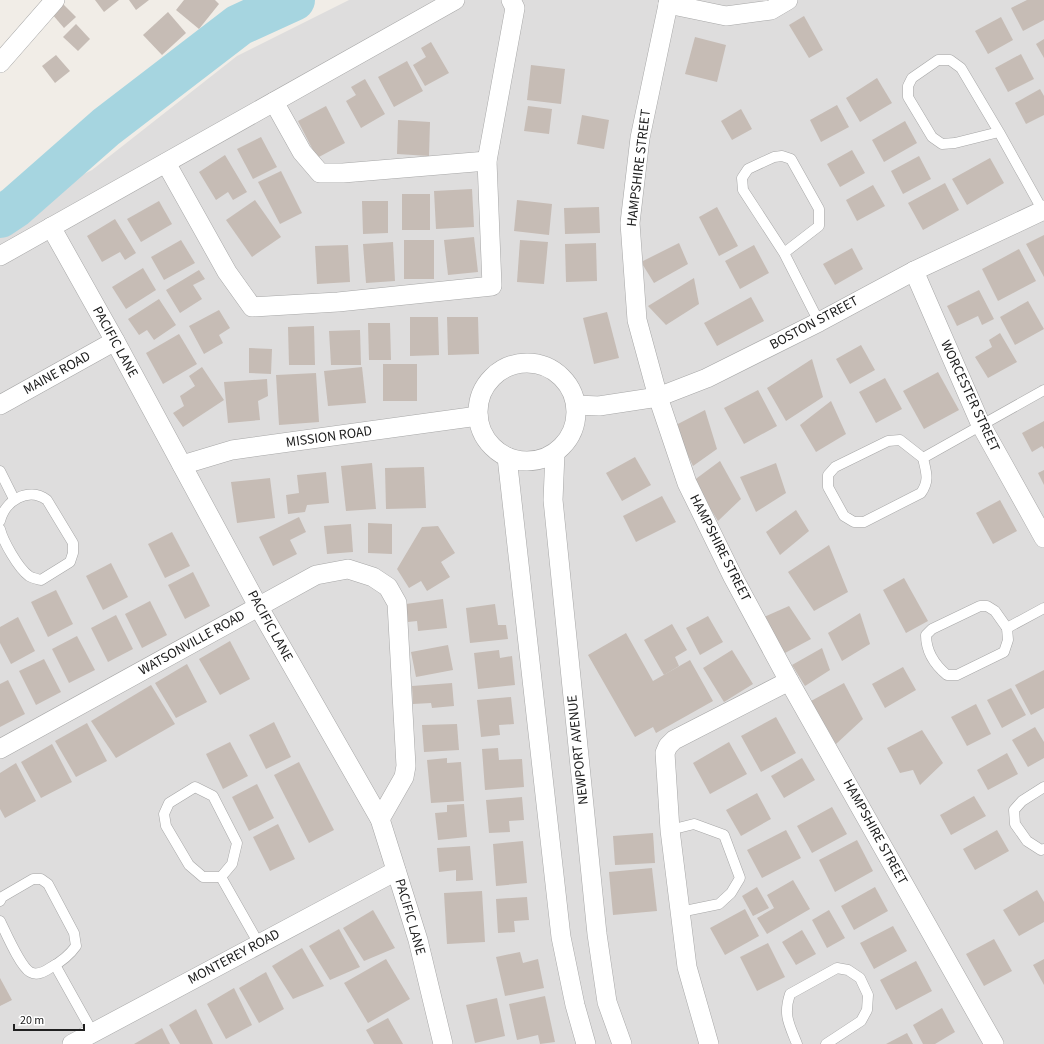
<svg xmlns="http://www.w3.org/2000/svg" width="1044" height="1044" font-family="'Source Sans 3',sans-serif">
<rect width="100%" height="100%" fill="#f1ede7"/>
<polygon fill="#dedddd" points="349,0 1044,0 1044,1044 0,1044 0,228 32,200 92,170 237,56"/>
<g fill="none" stroke-linecap="round" stroke-linejoin="round">
<polyline stroke="#a6d5e0" stroke-width="42" points="0,217 15,207 106,127 239,25 294,0"/>
</g>
<g fill="#c6bcb5">
<polygon points="95,0 119,0 104,12"/>
<polygon points="129,0 149,0 136,10"/>
<polygon points="184,0 215,0 219,4 199,29 176,10"/>
<polygon points="1027,0 1044,0 1044,20 1023,31 1011,8"/>
<polygon points="63,4 76,17 64,28 52,14"/>
<polygon points="168,12 186,33 162,55 143,35"/>
<polygon points="804,16 823,50 809,58 789,25"/>
<polygon points="1001,17 1013,40 988,54 975,31"/>
<polygon points="76,24 90,39 78,51 63,37"/>
<polygon points="695,37 726,45 717,82 685,74"/>
<polygon points="1044,39 1044,58 1036,44"/>
<polygon points="431,42 449,73 425,86 413,65 426,57 421,48"/>
<polygon points="1021,54 1034,79 1008,92 995,68"/>
<polygon points="56,55 70,71 55,83 42,66"/>
<polygon points="407,61 423,91 394,107 378,77"/>
<polygon points="531,65 565,69 561,104 527,100"/>
<polygon points="877,78 892,103 860,122 846,98"/>
<polygon points="365,79 385,114 361,128 346,101 356,95 351,87"/>
<polygon points="1040,89 1044,96 1044,115 1026,124 1015,103"/>
<polygon points="837,105 849,127 821,142 810,120"/>
<polygon points="326,106 345,143 317,158 298,121"/>
<polygon points="528,106 552,109 549,134 524,131"/>
<polygon points="741,109 752,129 732,140 721,121"/>
<polygon points="582,115 609,120 604,149 577,144"/>
<polygon points="398,120 430,122 429,156 397,154"/>
<polygon points="905,121 917,143 884,162 872,140"/>
<polygon points="261,137 277,167 253,179 237,149"/>
<polygon points="852,150 865,173 840,187 827,164"/>
<polygon points="225,155 247,192 233,200 228,192 216,200 199,172"/>
<polygon points="919,156 931,179 903,194 891,171"/>
<polygon points="990,158 1004,183 967,205 952,179"/>
<polygon points="281,171 302,213 280,224 258,182"/>
<polygon points="945,183 959,210 923,230 908,203"/>
<polygon points="873,185 885,206 857,221 846,200"/>
<polygon points="472,189 474,227 436,229 434,191"/>
<rect x="402" y="194" width="28" height="36"/>
<polygon points="255,200 281,237 252,257 226,220"/>
<polygon points="517,200 552,204 549,235 514,231"/>
<polygon points="159,201 172,224 141,242 127,219"/>
<polygon points="362,201 388,201 388,233 363,234"/>
<polygon points="599,207 600,233 565,234 564,208"/>
<polygon points="717,207 738,246 719,256 699,217"/>
<polygon points="115,219 136,253 125,260 120,252 102,262 87,236"/>
<polygon points="1044,235 1044,277 1026,244"/>
<polygon points="474,237 478,272 448,275 444,240"/>
<polygon points="181,240 195,263 164,280 151,257"/>
<rect x="404" y="240" width="30" height="39"/>
<polygon points="520,240 548,242 544,284 517,282"/>
<polygon points="393,242 395,281 366,283 363,244"/>
<polygon points="596,243 597,281 566,282 565,244"/>
<polygon points="679,243 688,264 654,283 641,262"/>
<polygon points="348,245 350,282 317,284 315,246"/>
<polygon points="754,245 769,273 740,289 725,261"/>
<polygon points="852,248 863,269 835,285 823,264"/>
<polygon points="1019,249 1036,281 998,301 982,269"/>
<polygon points="143,268 156,290 126,309 112,287"/>
<polygon points="199,270 205,279 193,285 202,299 180,313 166,290"/>
<polygon points="694,278 699,304 666,325 648,306"/>
<polygon points="979,290 994,319 982,325 978,316 957,326 947,306"/>
<polygon points="751,297 764,321 717,346 704,323"/>
<polygon points="159,299 176,325 154,340 147,330 139,335 128,319"/>
<polygon points="1028,301 1044,329 1015,345 1000,317"/>
<polygon points="219,310 230,328 219,335 223,343 204,354 189,326"/>
<polygon points="607,312 619,358 594,364 583,318"/>
<polygon points="410,317 438,317 439,355 410,356"/>
<polygon points="447,317 478,317 479,354 448,355"/>
<polygon points="368,323 390,323 391,360 369,360"/>
<polygon points="314,326 315,365 289,365 288,327"/>
<polygon points="360,330 361,365 331,365 329,331"/>
<polygon points="1000,333 1017,362 988,378 975,357 992,347 989,340"/>
<polygon points="179,334 197,364 163,384 146,353"/>
<polygon points="861,345 875,370 850,384 836,359"/>
<polygon points="249,348 272,349 271,374 249,373"/>
<polygon points="812,359 823,397 786,421 767,388"/>
<rect x="383" y="364" width="34" height="37"/>
<polygon points="202,367 224,400 183,427 173,413 184,406 180,396 195,386 189,376"/>
<polygon points="362,367 366,403 328,406 324,371"/>
<polygon points="938,372 959,410 924,429 903,391"/>
<polygon points="316,373 319,422 279,425 276,375"/>
<polygon points="885,378 902,409 876,423 859,392"/>
<polygon points="267,379 268,396 258,401 260,420 228,423 224,382"/>
<polygon points="758,390 777,426 744,444 724,408"/>
<polygon points="831,401 846,434 816,452 800,425"/>
<polygon points="705,410 717,449 693,466 674,426"/>
<polygon points="1044,421 1044,449 1042,446 1032,452 1022,433"/>
<polygon points="635,457 651,485 622,501 606,473"/>
<polygon points="720,461 741,499 718,521 693,481"/>
<polygon points="372,463 376,509 346,511 341,466"/>
<polygon points="776,463 786,493 756,512 740,477"/>
<polygon points="424,467 426,508 386,509 385,468"/>
<polygon points="1044,470 1044,485 1038,473"/>
<polygon points="326,472 329,503 307,505 305,512 288,514 286,495 299,493 297,475"/>
<polygon points="270,478 275,518 237,523 231,482"/>
<polygon points="662,496 676,522 636,542 623,516"/>
<polygon points="1000,500 1017,531 993,544 976,513"/>
<polygon points="796,510 809,531 780,555 766,532"/>
<polygon points="299,517 306,532 290,540 297,554 273,566 259,537"/>
<polygon points="368,523 392,524 392,554 368,553"/>
<polygon points="351,524 353,552 327,554 324,526"/>
<polygon points="438,526 455,553 441,562 450,577 427,591 421,581 409,588 397,569 422,527"/>
<polygon points="172,532 190,566 165,578 148,544"/>
<polygon points="829,545 848,592 814,611 788,572"/>
<polygon points="111,563 128,597 103,610 86,576"/>
<polygon points="193,572 210,606 185,619 168,585"/>
<polygon points="904,578 928,621 906,633 883,590"/>
<polygon points="56,590 73,624 48,637 31,602"/>
<polygon points="443,599 447,628 418,631 417,621 408,622 406,604"/>
<polygon points="150,601 167,635 142,648 125,614"/>
<polygon points="495,604 498,625 506,625 508,639 470,643 466,608"/>
<polygon points="789,606 811,639 785,653 764,617"/>
<polygon points="860,613 870,644 842,661 828,633"/>
<polygon points="116,615 133,649 108,662 91,628"/>
<polygon points="708,616 723,642 700,655 686,628"/>
<polygon points="18,617 35,651 11,664 0,643 0,627"/>
<polygon points="672,624 687,650 675,657 679,666 664,675 644,640"/>
<polygon points="626,633 653,681 690,660 713,701 656,733 653,727 635,737 588,655"/>
<polygon points="77,636 95,670 69,683 52,649"/>
<polygon points="230,641 250,679 220,695 199,659"/>
<polygon points="448,645 453,670 416,677 411,652"/>
<polygon points="822,648 830,670 805,686 792,665"/>
<polygon points="499,650 500,658 512,656 515,685 478,689 474,653"/>
<polygon points="732,650 753,684 724,702 703,668"/>
<polygon points="44,659 61,692 36,705 19,671"/>
<polygon points="187,664 207,702 176,718 155,683"/>
<polygon points="903,667 916,690 885,708 872,684"/>
<polygon points="1044,670 1044,708 1031,715 1015,685"/>
<polygon points="8,680 25,714 0,727 0,684"/>
<polygon points="452,683 454,706 432,708 431,703 413,704 412,686"/>
<polygon points="844,683 863,719 836,744 811,701"/>
<polygon points="151,685 175,724 116,758 91,721"/>
<polygon points="1011,688 1026,715 1002,728 987,700"/>
<polygon points="511,697 514,724 499,725 500,735 481,737 477,700"/>
<polygon points="976,704 991,734 967,746 951,717"/>
<polygon points="776,717 796,753 761,772 741,736"/>
<polygon points="274,722 291,757 266,769 249,735"/>
<polygon points="87,723 107,761 76,777 55,741"/>
<polygon points="457,724 459,750 424,752 422,725"/>
<polygon points="1035,727 1044,742 1044,758 1028,767 1012,740"/>
<polygon points="922,730 943,763 920,785 913,770 900,773 887,748"/>
<polygon points="230,742 248,776 223,789 206,754"/>
<polygon points="729,742 747,774 710,794 693,763"/>
<polygon points="52,744 72,782 41,798 21,762"/>
<polygon points="498,748 499,760 522,759 524,787 485,790 482,749"/>
<polygon points="1007,753 1018,774 988,790 977,770"/>
<polygon points="447,758 447,763 461,762 464,801 431,803 427,760"/>
<polygon points="802,758 815,780 784,798 771,776"/>
<polygon points="299,762 334,830 309,843 274,775"/>
<polygon points="16,763 36,801 5,818 0,809 0,773"/>
<polygon points="257,784 274,818 249,831 232,797"/>
<polygon points="757,793 771,819 741,836 726,810"/>
<polygon points="974,796 986,816 951,835 940,815"/>
<polygon points="522,797 524,820 509,821 510,832 489,833 486,800"/>
<polygon points="464,804 467,837 438,840 435,813 447,812 447,805"/>
<polygon points="832,807 847,834 812,853 797,826"/>
<polygon points="278,824 295,859 270,871 253,837"/>
<polygon points="786,830 801,858 762,878 747,850"/>
<polygon points="997,830 1009,851 975,870 963,849"/>
<polygon points="653,833 655,863 615,865 613,836"/>
<polygon points="857,840 873,871 835,892 819,860"/>
<polygon points="523,841 527,883 496,886 493,844"/>
<polygon points="470,846 473,880 456,881 456,870 439,872 437,848"/>
<polygon points="652,868 657,911 613,915 609,872"/>
<polygon points="793,880 810,909 767,934 757,918 774,908 767,895"/>
<polygon points="757,887 769,908 753,916 742,896"/>
<polygon points="875,887 888,911 854,930 841,906"/>
<polygon points="1037,890 1044,902 1044,922 1019,936 1003,910"/>
<polygon points="482,891 485,942 447,944 444,893"/>
<polygon points="527,897 529,920 514,921 515,932 498,933 496,899"/>
<polygon points="745,909 759,936 725,955 710,928"/>
<polygon points="373,910 395,948 364,961 343,928"/>
<polygon points="829,910 845,938 827,948 812,920"/>
<polygon points="893,926 907,951 874,969 860,943"/>
<polygon points="339,929 360,967 330,980 309,946"/>
<polygon points="802,930 816,954 796,965 782,942"/>
<polygon points="994,939 1012,971 984,986 966,954"/>
<polygon points="768,943 785,977 757,991 740,957"/>
<polygon points="302,948 324,986 293,999 272,966"/>
<polygon points="520,952 523,963 538,959 544,988 505,996 496,957"/>
<polygon points="386,959 410,999 368,1023 344,983"/>
<polygon points="1044,959 1044,985 1033,965"/>
<polygon points="916,961 932,991 896,1010 880,980"/>
<polygon points="266,972 284,1009 259,1023 239,988"/>
<polygon points="0,978 12,1000 0,1006"/>
<polygon points="234,988 252,1025 226,1039 207,1004"/>
<polygon points="545,996 555,1042 540,1044 538,1035 517,1040 509,1004"/>
<polygon points="497,998 505,1036 475,1043 466,1005"/>
<polygon points="942,1008 955,1032 935,1044 923,1044 913,1025"/>
<polygon points="196,1009 213,1044 180,1044 169,1025"/>
<polygon points="388,1018 403,1044 374,1044 366,1030"/>
<polygon points="162,1028 170,1044 134,1044"/>
<polygon points="907,1033 913,1044 886,1044"/>
</g>
<g fill="none" stroke-linecap="round" stroke-linejoin="round">
<g stroke="#a7a7a7" stroke-width="11">
<g id="lane">
<polyline points="999,132 955,143 942,144 932,137 908,97 908,86 912,78 938,60 950,60 961,68 999,132 1043,211"/>
<polyline points="784,253 819,226 819,209 791,159 782,156 774,157 748,169 742,178 743,190 784,253 819,322"/>
<path d="M900,440L923,458C926,472 930,480 921,493L864,522H854L844,516L828,487V475L835,467L888,441Z"/>
<polyline points="923,458 1044,390"/>
<polyline points="0,471 14,499"/>
<path d="M0,521C5,501 28,486 47,500L73,543V553L70,562L41,580C37,579 32,578 29,576C18,568 3,541 0,529"/>
<path d="M980,606H987L995,611L1007,628L1008,640L1004,652L957,675H947C935,665 926,652 926,635L932,629Z"/>
<polyline points="1007,628 1044,608"/>
<polygon points="195,787 213,796 237,843 232,864 221,877 203,877 189,865 166,826 164,814 169,803"/>
<polyline points="1044,787 1022,801 1014,810 1015,824 1027,841 1041,850 1044,849"/>
<polyline points="670,830 694,824 724,835 740,878 731,893 719,904 680,912"/>
<polyline points="221,877 259,944"/>
<path d="M0,901L2,897L33,879H41L48,884L74,933L76,946C69,956 61,962 50,968C44,972 37,976 30,972C20,966 6,933 0,921"/>
<polyline points="55,965 93,1033"/>
<path d="M797,1044C789,1024 783,1015 790,994L837,968L848,970L860,978L868,995L867,1010L861,1021L826,1044"/>
</g>
</g>
<g stroke="#a7a7a7" stroke-width="20">
<g id="street">
<polyline points="669,0 640,138 630,223 637,320 658,397 687,483 733,577 789,681 994,1044"/>
<polyline points="668,4 726,16 771,10 788,0"/>
<polyline points="0,63 55,0"/>
<polyline points="274,102 302,152 320,173 343,173 487,161"/>
<polyline points="166,163 227,272 252,307 338,302 492,286 487,161 515,8 511,0"/>
<polyline points="51,227 115,341 258,606 380,819 418,940 443,1044"/>
<polyline points="0,256 455,0"/>
<polyline points="914,271 981,425 1044,538"/>
<circle cx="527" cy="412" r="49"/>
<polyline points="0,405 115,341"/>
<polyline points="576,405 599,406 658,397 707,378 819,322 914,271 1044,210"/>
<polyline points="555,453 553,500 597,934 607,1002 622,1044"/>
<polyline points="507,457 561,937 575,1005 586,1044"/>
<polyline points="182,465 232,450 478,416"/>
<polyline points="0,749 316,575 348,569 373,577 388,587 397,603 406,766 404,777 380,819"/>
<polyline points="72,1044 396,871"/>
<polyline points="709,1044 687,967 670,830 665,753 668,746 674,740 789,681"/>
</g>
</g>
<use href="#lane" stroke="#fff" stroke-width="10"/>
<use href="#street" stroke="#fff" stroke-width="19"/>
</g>
<g text-anchor="middle" dominant-baseline="central" stroke-width="3" stroke-linejoin="round" paint-order="stroke">
<g font-size="14" fill="#202020" stroke="#fff">
<text transform="translate(639 168) rotate(-83)">HAMPSHIRE STREET</text>
<text transform="translate(814 323) rotate(-28)">BOSTON STREET</text>
<text transform="translate(115 342) rotate(61)">PACIFIC LANE</text>
<text transform="translate(57 373) rotate(-29)">MAINE ROAD</text>
<text transform="translate(970 396) rotate(65)">WORCESTER STREET</text>
<text transform="translate(329 437) rotate(-8)">MISSION ROAD</text>
<text transform="translate(720 548) rotate(63)">HAMPSHIRE STREET</text>
<text transform="translate(270 626) rotate(61)">PACIFIC LANE</text>
<text transform="translate(192 643) rotate(-29)">WATSONVILLE ROAD</text>
<text transform="translate(578 750) rotate(-96)">NEWPORT AVENUE</text>
<text transform="translate(875 832) rotate(61)">HAMPSHIRE STREET</text>
<text transform="translate(410 917) rotate(74)">PACIFIC LANE</text>
<text transform="translate(234 957) rotate(-28)">MONTEREY ROAD</text>
</g>
</g>
<path d="M14 1024v6h70v-6" fill="none" stroke="#202020" stroke-width="2"/>
<text x="20" y="1024" font-size="12" fill="#202020" stroke="#ffffff" stroke-width="3" paint-order="stroke">20 m</text>
</svg>
